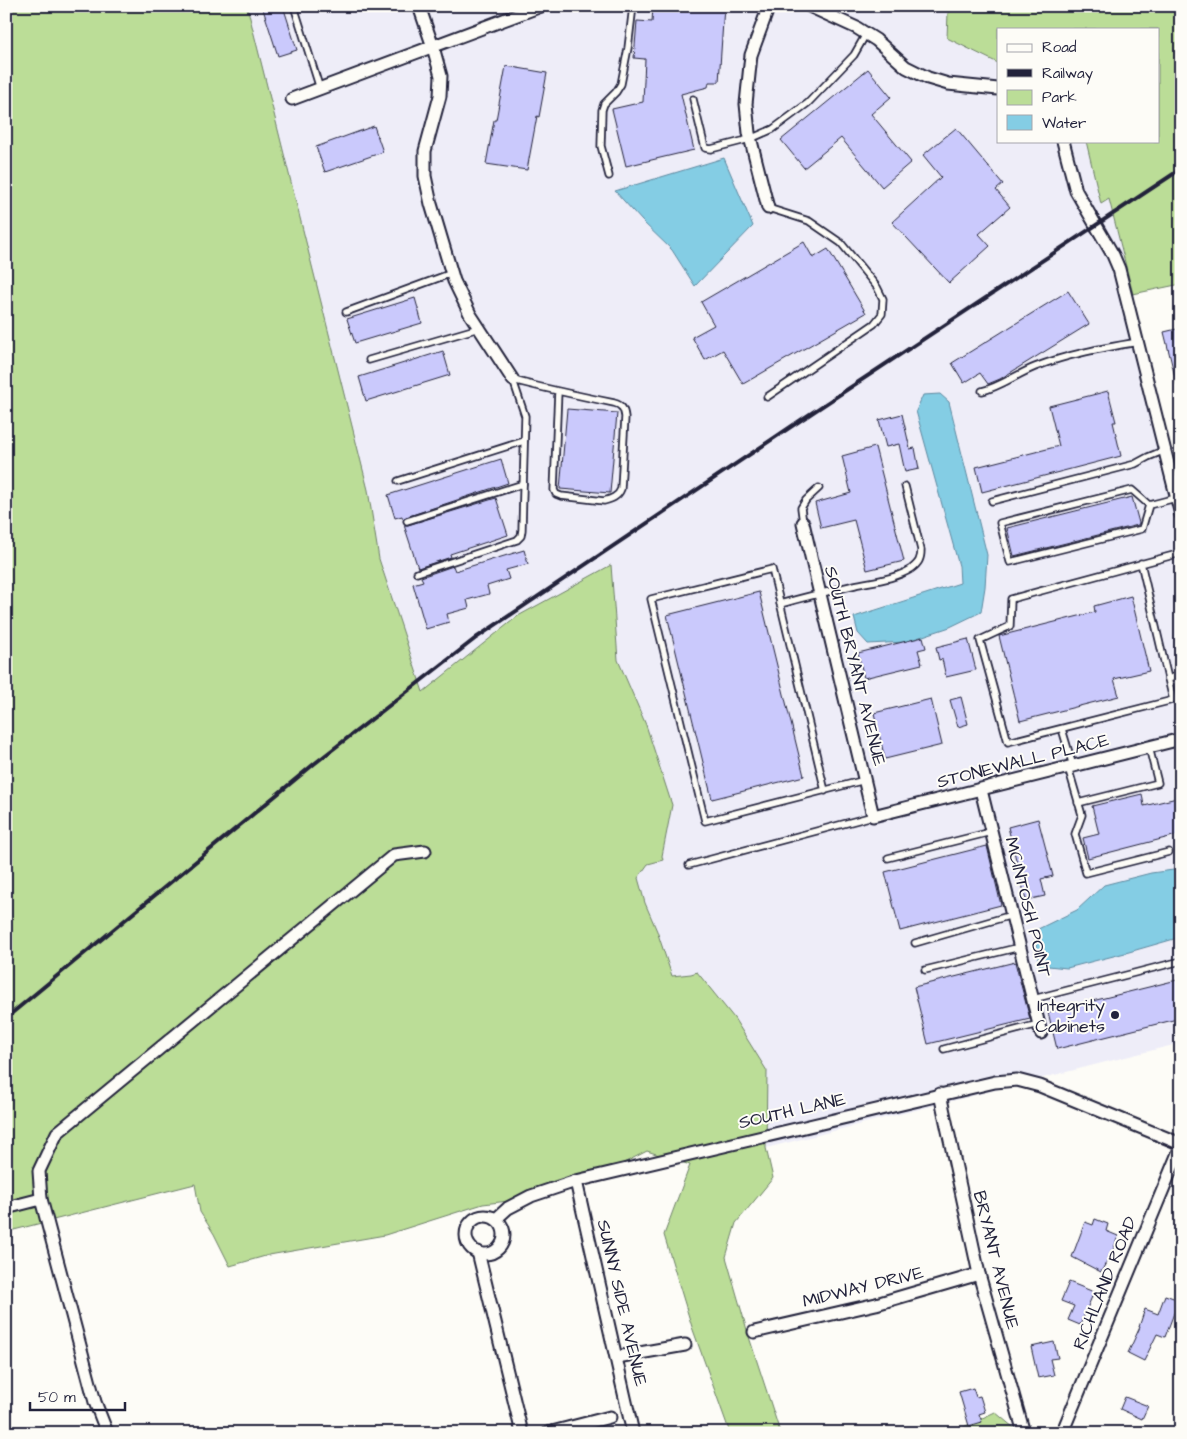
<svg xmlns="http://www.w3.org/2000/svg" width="1187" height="1439" font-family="'Architects Daughter',sans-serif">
<rect width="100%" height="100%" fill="#fdfcf7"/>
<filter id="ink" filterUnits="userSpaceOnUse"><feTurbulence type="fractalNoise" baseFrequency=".02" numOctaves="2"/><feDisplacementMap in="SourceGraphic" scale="10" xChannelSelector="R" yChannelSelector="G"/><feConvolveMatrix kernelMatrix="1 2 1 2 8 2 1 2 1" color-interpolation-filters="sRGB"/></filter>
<g filter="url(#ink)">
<path fill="#eeedf8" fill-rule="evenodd" d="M247,6H954L948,13L947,38L998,63V141H1094L1133,294L1181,499V869L1151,873L1104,885L1077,910L1034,932L1067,968L1129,952L1181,937V1043L766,1148L767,1071L734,1018L697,972L691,974L672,977L657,931L645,903L638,878L648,864L663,860L662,857L672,805L646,725L618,660L611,565L518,616L423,692L379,559L368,490ZM724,158L695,286L672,250L642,221ZM940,394L949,402L987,555L985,587L981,612L950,627L905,642L854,616L960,583Z"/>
<g fill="#bbdd97" stroke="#6e8069">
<polygon points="6,6 247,6 368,490 379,559 423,692 518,616 611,565 618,660 646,725 672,805 662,856 663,860 648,864 638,878 645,903 657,931 672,976 691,974 697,972 734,1018 767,1071 766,1148 773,1178 736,1223 726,1257 749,1337 779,1429 782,1433 730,1433 692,1327 664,1235 690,1165 647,1151 583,1184 551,1196 483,1204 385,1235 269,1255 230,1266 214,1234 200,1212 195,1184 6,1232"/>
<polygon points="954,6 1181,6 1181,284 1133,294 1109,199 1101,204 1086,141 1158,141 1158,29 998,29 998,63 947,38 948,13"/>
<polygon points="995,1412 1020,1433 951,1433"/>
</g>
<g fill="#84cde4" stroke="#5d89a0">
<polygon points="724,158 753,226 695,286 672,250 642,221 615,191"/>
<polygon points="940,394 949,402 987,555 985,587 981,612 950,627 905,642 868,644 858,633 854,617 960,583 959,566 916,411 923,395"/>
<polygon points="1181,869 1181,937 1129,952 1067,968 1039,965 1034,931 1077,910 1104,885 1151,873"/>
</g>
<g fill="#cac9fc" stroke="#22223b">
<polygon points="262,6 283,6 297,50 278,56"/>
<polygon points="653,6 724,6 719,82 709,82 708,87 681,94 694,150 626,166 612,109 643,102 645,59 634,58 637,21 652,22"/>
<polygon points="506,66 547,73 539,117 537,116 527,170 486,164 494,120 496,120"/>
<polygon points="868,69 891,97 871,114 911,162 882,187 841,138 804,168 781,140"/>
<polygon points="374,126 383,152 325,172 316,147"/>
<polygon points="956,128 1003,184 996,190 1010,207 979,234 990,246 949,283 892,222 941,177 923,155"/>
<polygon points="804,242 813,258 828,249 866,313 743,384 723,350 705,360 692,337 714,325 701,302"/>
<polygon points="1068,291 1089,324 1000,379 988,384 980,373 964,383 952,363"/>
<polygon points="415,298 422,323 355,343 347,319"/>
<polygon points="1181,328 1181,385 1177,385 1164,332"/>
<polygon points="443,351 450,375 366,401 359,377"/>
<polygon points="1108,391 1116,422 1113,422 1121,456 982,492 976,467 1059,446 1049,406"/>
<polygon points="567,409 617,413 610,493 560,489"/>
<polygon points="902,414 910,449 915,448 919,469 905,472 899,444 886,447 879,420"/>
<polygon points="875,447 904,561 867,570 854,520 821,528 815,503 851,493 842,456"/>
<polygon points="501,459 508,483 406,517 403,519 402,516 395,518 388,495"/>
<polygon points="1132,497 1139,523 1138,525 1014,556 1007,528"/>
<polygon points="496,498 508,535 450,554 451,557 418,568 404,525 408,525"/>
<polygon points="524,550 528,564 506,570 509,579 487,586 489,594 467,600 469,608 447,614 449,622 426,629 413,584 423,581 421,577 453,566 455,571"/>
<polygon points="759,592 804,776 712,799 667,615"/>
<polygon points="1131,596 1149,671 1114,679 1119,696 1020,721 999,636 1095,612 1094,606"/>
<polygon points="923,637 926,648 918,650 922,664 864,678 858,653"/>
<polygon points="968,639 976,670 946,677 942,659 939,660 936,647"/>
<polygon points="961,697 968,724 958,727 950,700"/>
<polygon points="931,699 942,745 885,759 874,713"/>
<polygon points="1142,794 1144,806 1181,797 1181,834 1088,858 1083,838 1099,834 1092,806"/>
<polygon points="1038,819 1053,876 1041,879 1045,896 1026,900 1008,827"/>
<polygon points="987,846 1001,905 900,931 885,872"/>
<polygon points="1015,962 1030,1019 928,1044 914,987"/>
<polygon points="1181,979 1181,1018 1057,1049 1048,1012"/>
<polygon points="1095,1219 1108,1224 1106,1231 1118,1236 1114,1248 1101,1272 1072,1257 1085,1222 1093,1225"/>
<polygon points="1069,1282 1094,1292 1080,1325 1068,1320 1074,1306 1061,1301"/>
<polygon points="1165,1295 1179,1300 1165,1337 1157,1334 1144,1361 1128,1353 1140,1327 1139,1327 1145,1309 1158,1314"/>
<polygon points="1054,1342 1058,1358 1050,1359 1054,1375 1038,1378 1031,1347"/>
<polygon points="973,1388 976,1397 980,1396 985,1412 979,1414 982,1422 969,1426 959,1392"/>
<polygon points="1125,1397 1148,1406 1142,1419 1120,1409"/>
</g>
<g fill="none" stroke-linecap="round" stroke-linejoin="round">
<g stroke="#22223b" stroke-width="9">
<g id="lane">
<polyline points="294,6 320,89"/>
<polyline points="693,99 705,148 711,149 750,139 773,129 808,103 854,55 866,34"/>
<polyline points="609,176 601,146 602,110 604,104 616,92 621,84 628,48 633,6"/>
<polyline points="346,312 452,273"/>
<polyline points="369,360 479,328"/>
<path d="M513,380C546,389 580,396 614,403C622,405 624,409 625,417L621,489C618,497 611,499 604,501L561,496L556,494L554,490L558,391"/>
<path d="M982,391C1000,387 1017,374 1035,367C1068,354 1103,348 1138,342"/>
<polyline points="767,397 874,324 882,314 883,299 877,287 841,243 809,221 768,208"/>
<polyline points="398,481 524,441"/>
<polyline points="992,501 1135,464 1148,457 1165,450"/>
<polyline points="1149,505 1142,529 1010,562 1000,523 1132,490 1149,505 1176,498"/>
<polyline points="407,521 523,484"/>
<polyline points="803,523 801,508 806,500 819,488"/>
<polyline points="1141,563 1173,700 1008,742 980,640 1010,626 1011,599 1181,553"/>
<polyline points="417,573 517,540 521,536 522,530 525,416 513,380"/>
<path d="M780,604C805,597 830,591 855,585C873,581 895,579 911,569C919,563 921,559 921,550L905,486"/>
<polyline points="1168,679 1181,675"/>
<polyline points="1062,729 1073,766"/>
<polyline points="1068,767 1082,815 1075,834 1086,873 1169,852"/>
<polyline points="825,791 772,569 651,599 705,821 865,780"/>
<polyline points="1078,803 1158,783 1149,747"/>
<polyline points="888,858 991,832"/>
<polyline points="689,865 873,816"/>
<polyline points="915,943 1012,915"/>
<polyline points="925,970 1020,947"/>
<polyline points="1033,999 1181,961"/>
<polyline points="944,1049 1039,1024"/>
</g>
</g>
<g stroke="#22223b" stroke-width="15">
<g id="street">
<polyline points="419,6 433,47 441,76 440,96 425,151 425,176 431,204 454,281 470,314 513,380"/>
<polyline points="809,6 857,28 876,40 906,67 928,78 948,84 998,89"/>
<polyline points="292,99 541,6"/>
<polyline points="1063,141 1076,191 1113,255 1119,269 1181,515"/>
<polyline points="768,208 749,133 746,104 751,55 769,6"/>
<polyline points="803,523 873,816 1181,739"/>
<polyline points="981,790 1041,1033"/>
<polyline points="940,1094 979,1274 1024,1433"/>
<polyline points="576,1181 633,1433"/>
<polyline points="6,1208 41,1199"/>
<circle cx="485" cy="1235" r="19"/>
<polyline points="496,1219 508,1208 531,1196 576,1181 995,1082 1017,1080 1040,1086 1181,1144"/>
<polyline points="478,1252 522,1433"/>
<polyline points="754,1332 876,1304 979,1274"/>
<polyline points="617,1357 685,1345"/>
<polyline points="109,1433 106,1430 95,1402 41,1199 39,1171 57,1133 394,855 425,851"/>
<polyline points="548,1433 610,1417"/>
<polyline points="1062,1433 1181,1146"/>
</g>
</g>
<use href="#lane" stroke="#fdfcf7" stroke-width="5.5"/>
<use href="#street" stroke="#fdfcf7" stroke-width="11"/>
<polyline stroke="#22223b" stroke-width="4" points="6,1018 314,764 476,638 801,420 1181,169"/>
</g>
</g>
<circle fill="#22223b" stroke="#fdfcf7" stroke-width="2" cx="1115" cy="1015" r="5"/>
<g text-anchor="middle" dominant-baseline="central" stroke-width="4" stroke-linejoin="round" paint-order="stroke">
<g font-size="18" fill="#22223b" stroke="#fdfcf7">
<text transform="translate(855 666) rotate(76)">SOUTH BRYANT AVENUE</text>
<text transform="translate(1023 761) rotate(-14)">STONEWALL PLACE</text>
<text transform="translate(1028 907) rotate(76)">MCINTOSH POINT</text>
<text transform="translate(792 1111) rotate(-13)">SOUTH LANE</text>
<text transform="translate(996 1260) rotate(76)">BRYANT AVENUE</text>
<text transform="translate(1105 1283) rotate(-68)">RICHLAND ROAD</text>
<text transform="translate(863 1287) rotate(-14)">MIDWAY DRIVE</text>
<text transform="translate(622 1303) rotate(77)">SUNNY SIDE AVENUE</text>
</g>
<g font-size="18" fill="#22223b" stroke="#fdfcf7" text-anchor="end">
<text x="1105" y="1005">Integrity<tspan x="1105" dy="21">Cabinets</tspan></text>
</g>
</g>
<rect width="1187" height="1439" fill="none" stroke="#fdfcf7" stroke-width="25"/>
<rect x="12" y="12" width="1162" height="1414" fill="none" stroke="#22223b" stroke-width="2" filter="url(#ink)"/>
<rect x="997" y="28" width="162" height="115" fill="#fdfcf7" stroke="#a5a5ac"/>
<rect x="1007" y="44" width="25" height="8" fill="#fdfcf7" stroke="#a5a5ac"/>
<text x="1042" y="52" font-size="15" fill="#22223b">Road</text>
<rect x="1007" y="69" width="25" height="8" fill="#22223b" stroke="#a5a5ac"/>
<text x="1042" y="78" font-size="15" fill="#22223b">Railway</text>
<rect x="1007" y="90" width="25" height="15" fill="#bbdd97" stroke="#a5a5ac"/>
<text x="1042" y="102" font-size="15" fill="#22223b">Park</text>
<rect x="1007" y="115" width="25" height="15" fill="#84cde4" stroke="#a5a5ac"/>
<text x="1042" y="128" font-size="15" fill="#22223b">Water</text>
<path d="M30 1402v8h95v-8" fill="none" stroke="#22223b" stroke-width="2.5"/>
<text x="38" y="1402" font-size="15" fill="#22223b" stroke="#fdfcf7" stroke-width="4" paint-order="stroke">50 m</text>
</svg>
